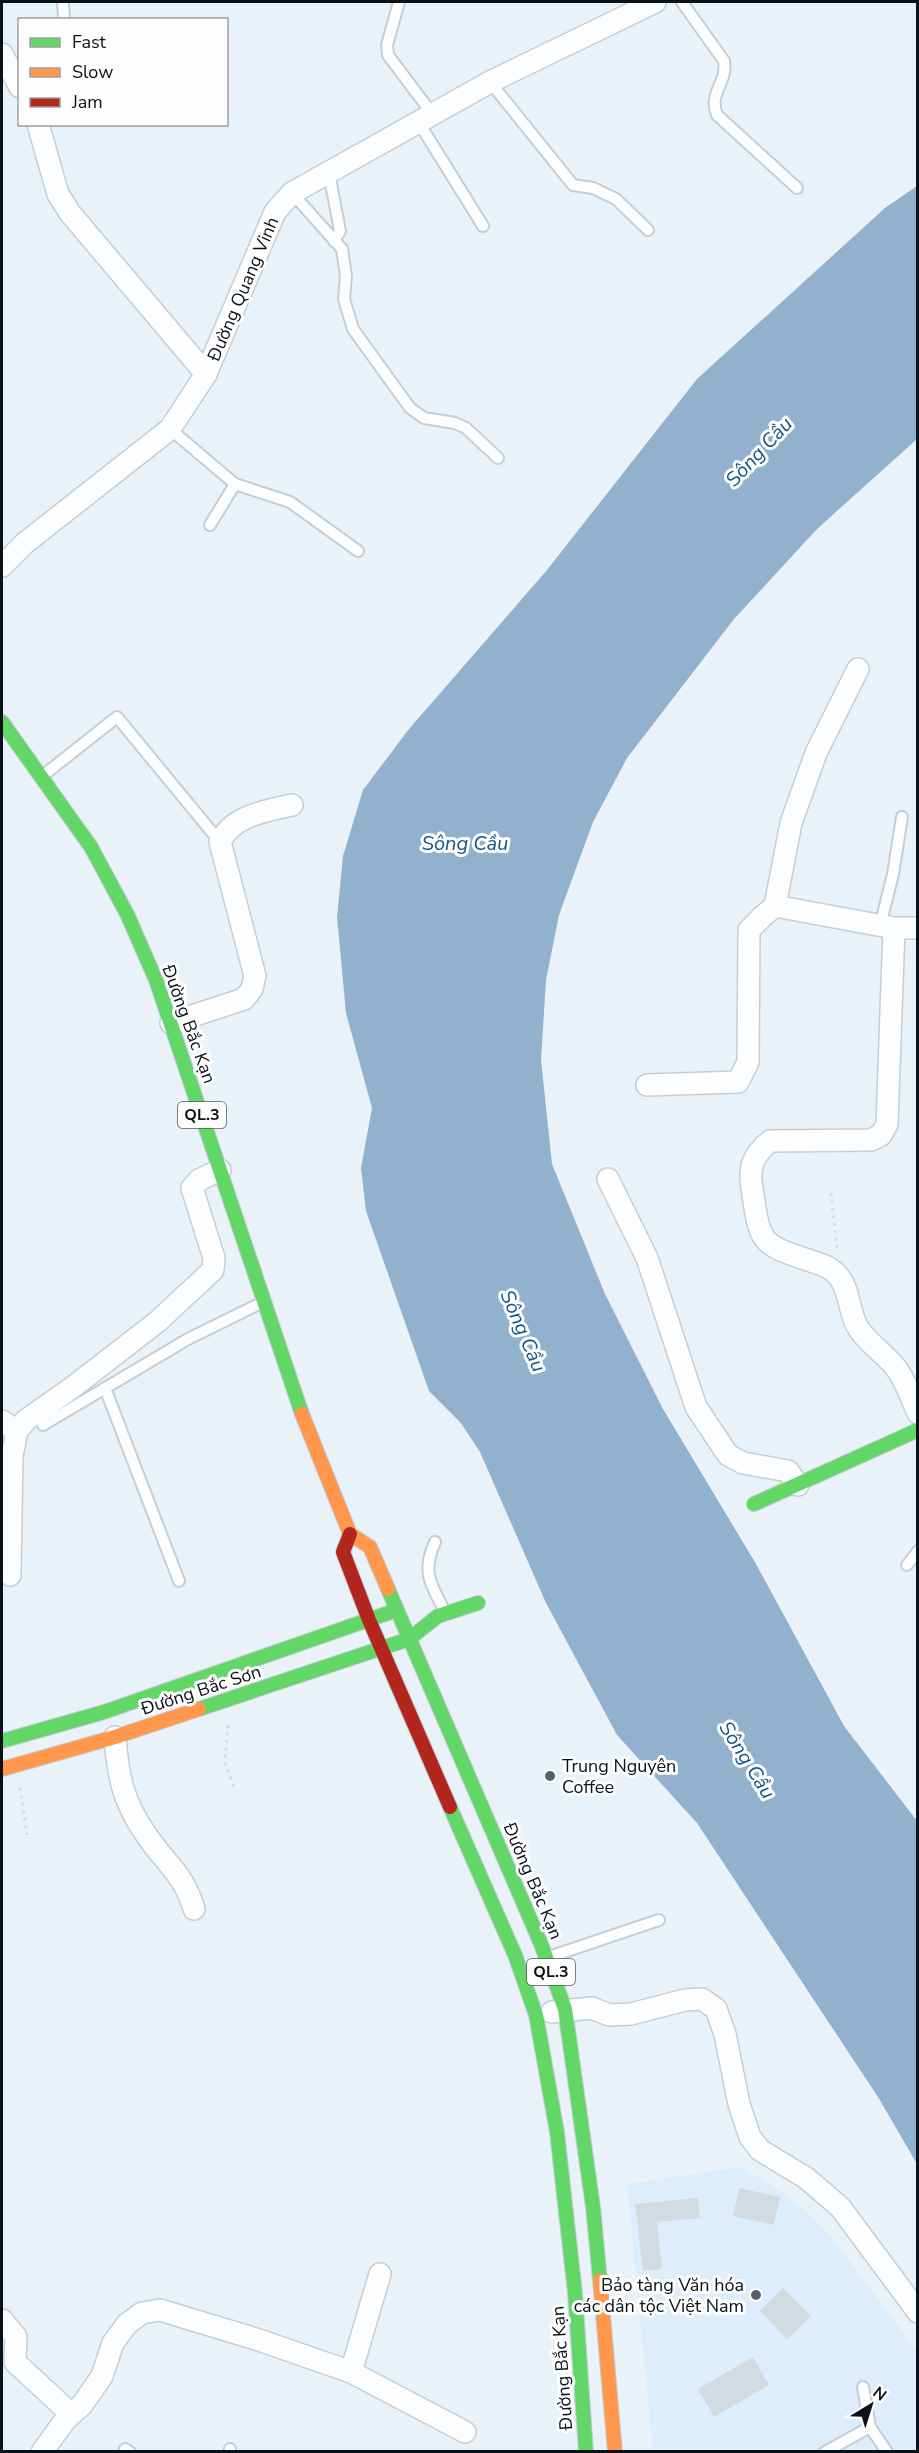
<svg xmlns="http://www.w3.org/2000/svg" width="919" height="2453" font-family="'Nunito Sans',sans-serif">
<rect width="100%" height="100%" fill="#eaf2f9"/>
<polygon fill="#ddedfc" points="741,2167 783,2193 811,2216 833,2239 917,2351 917,2451 653,2451 627,2184"/>
<polygon fill="#92b1cc" points="917,186 917,439 817,529 734,619 627,758 593,822 559,915 546,980 541,1060 552,1164 605,1294 663,1409 756,1564 844,1726 917,1821 917,2164 878,2097 697,1823 617,1735 546,1603 480,1452 461,1423 429,1391 366,1211 361,1168 372,1108 346,1013 337,917 343,856 363,790 409,729 547,570 697,379 885,208"/>
<g fill="#d3dbe2">
<polygon points="739,2188 780,2197 774,2225 733,2216"/>
<polygon points="698,2198 700,2218 657,2222 662,2269 643,2271 635,2204"/>
<polygon points="783,2288 811,2316 787,2339 760,2311"/>
<polygon points="753,2357 769,2385 714,2417 698,2389"/>
</g>
<g fill="none" stroke-linecap="round" stroke-linejoin="round">
<g stroke="#c6ced5" stroke-width="14">
<g id="lane">
<polyline points="63,2 64,20"/>
<polyline points="399,2 387,45 388,55 433,115"/>
<path d="M682,2L724,61C728,83 708,92 717,115L797,188"/>
<polyline points="490,82 573,185 593,188 616,199 648,230"/>
<polyline points="419,123 483,226"/>
<polyline points="329,173 340,231 334,241"/>
<polyline points="292,193 342,249 346,276 344,299 353,329 410,408 424,418 455,423 466,428 498,458"/>
<polyline points="170,429 235,484 290,502 358,551"/>
<polyline points="210,525 235,484"/>
<polyline points="45,774 117,717 220,842"/>
<polyline points="880,926 893,874 902,817"/>
<polyline points="105,1388 179,1581"/>
<polyline points="43,1425 188,1339 261,1303"/>
<path d="M435,1542C421,1573 431,1584 445,1612"/>
<polyline points="907,1565 918,1551"/>
<polyline points="549,1957 659,1920"/>
<polyline points="863,2387 870,2427 887,2452"/>
<polyline points="125,2449 130,2452"/>
<polyline points="229,2452 230,2449"/>
<polyline points="825,2452 870,2427"/>
</g>
</g>
<g stroke="#c6ced5" stroke-width="24">
<g id="street">
<polyline points="2,54 20,87"/>
<polyline points="38,124 58,194 70,213 206,374"/>
<polyline points="2,566 25,543 170,429 206,374 275,212 292,193 490,82 655,2"/>
<polyline points="775,906 791,823 816,753 858,669"/>
<path d="M894,928L887,1124L881,1135L871,1140L770,1141C754,1154 748,1167 752,1188C760,1243 759,1244 811,1261C823,1265 831,1267 839,1277C849,1289 849,1310 856,1324C865,1342 884,1352 896,1368C906,1381 911,1398 918,1413"/>
<path d="M171,1023L244,999L252,989L255,976L220,842C233,815 266,811 292,805"/>
<polyline points="647,1085 738,1082 748,1062 749,930 763,916 775,906 894,928 918,928"/>
<polyline points="608,1179 647,1258 696,1407 728,1455 743,1463 788,1471 798,1485"/>
<polyline points="2,1421 17,1431"/>
<polyline points="10,1575 12,1456 17,1431 26,1420 73,1387 157,1322 213,1270 214,1258 192,1188 199,1180 220,1170"/>
<path d="M115,1737C118,1777 123,1802 147,1836C166,1864 184,1874 194,1909"/>
<polyline points="552,2012 592,2008 609,2015 631,2014 685,2000 702,1999 716,2009 725,2034 739,2104 750,2137 760,2150 806,2178 840,2207 918,2312"/>
<polyline points="2,2320 16,2337 15,2362 71,2414"/>
<polyline points="351,2372 380,2274"/>
<polyline points="42,2452 66,2419 82,2405 102,2376 113,2343 127,2324 142,2313 160,2310 259,2340 351,2372 465,2432"/>
</g>
</g>
<g stroke="#c6ced5" stroke-width="16">
<g id="fast">
<polyline points="2,722 91,847 127,914 156,980 302,1414"/>
<polyline points="754,1504 918,1430"/>
<polyline points="388,1589 541,1944 565,2009 593,2207 600,2280"/>
<polyline points="199,1709 409,1639 438,1616 478,1603"/>
<polyline points="2,1741 104,1712 391,1612"/>
<polyline points="450,1807 515,1955 536,2015 557,2132 575,2293 586,2452"/>
</g>
</g>
<g stroke="#c6ced5" stroke-width="16">
<g id="slow">
<polyline points="302,1414 350,1534 370,1547 388,1589"/>
<polyline points="2,1769 115,1737 199,1709"/>
<polyline points="600,2280 615,2452"/>
</g>
</g>
<g stroke="#c6ced5" stroke-width="16">
<polyline id="jam" points="350,1534 343,1552 369,1620 450,1807"/>
</g>
<g stroke="#d9dcde" stroke-width="3" stroke-dasharray="3 4.5" stroke-linecap="butt">
<polyline points="831,1193 837,1250"/>
<polyline points="228,1725 225,1762 235,1791"/>
<polyline points="20,1788 27,1835"/>
</g>
<use href="#lane" stroke="#fcfdfe" stroke-width="10"/>
<use href="#street" stroke="#fcfdfe" stroke-width="21"/>
<use href="#fast" stroke="#63d668" stroke-width="14"/>
<use href="#slow" stroke="#ff974d" stroke-width="14"/>
<use href="#jam" stroke="#b3261e" stroke-width="14"/>
</g>
<g fill="#586067" stroke="#fdfdfd" stroke-width="2">
<circle cx="550" cy="1776" r="6"/>
<circle cx="756" cy="2295" r="6"/>
</g>
<g text-anchor="middle" dominant-baseline="central" stroke-width="6" stroke-linejoin="round" paint-order="stroke">
<g fill="#fdfdfd" stroke="#53585d" stroke-width="1.5">
<rect x="178" y="1102" width="48" height="26" rx="4.5"/>
<rect x="527" y="1959" width="48" height="26" rx="4.5"/>
</g>
<g font-size="16" font-weight="bold" fill="#0a1219">
<text x="202" y="1115">QL.3</text>
<text x="551" y="1972">QL.3</text>
</g>
<g font-size="18" fill="#0a1219" stroke="#fdfdfd">
<text transform="translate(243 289) rotate(-67)">Đường Quang Vinh</text>
<text transform="translate(189 1024) rotate(70)">Đường Bắc Kạn</text>
<text transform="translate(201 1690) rotate(-18)">Đường Bắc Sơn</text>
<text transform="translate(533 1881) rotate(67)">Đường Bắc Kạn</text>
<text transform="translate(562 2368) rotate(-94)">Đường Bắc Kạn</text>
</g>
<g font-size="18" fill="#0a1219" stroke="#fdfdfd" text-anchor="start">
<text x="562" y="1766">Trung Nguyên<tspan x="562" dy="21">Coffee</tspan></text>
<text x="744" y="2285" text-anchor="end">Bảo tàng Văn hóa<tspan x="744" dy="21">các dân tộc Việt Nam</tspan></text>
</g>
<g font-size="20" font-style="italic" fill="#135484" stroke="#fdfdfd">
<text transform="translate(759 452) rotate(-47)">Sông Cầu</text>
<text x="465" y="843">Sông Cầu</text>
<text transform="translate(523 1331) rotate(67)">Sông Cầu</text>
<text transform="translate(747 1760) rotate(58)">Sông Cầu</text>
</g>
</g>
<rect width="919" height="2453" fill="none" stroke="#0a1219" stroke-width="6"/>
<rect x="18" y="18" width="210" height="108" fill="#fdfdfd" stroke="#9c9fa2" stroke-width="1.5"/>
<rect x="30" y="38" width="30" height="9" fill="#63d668" stroke="#9c9fa2" stroke-width="1.5"/>
<text x="72" y="48" font-size="18" fill="#0a1219">Fast</text>
<rect x="30" y="68" width="30" height="9" fill="#ff974d" stroke="#9c9fa2" stroke-width="1.5"/>
<text x="72" y="78" font-size="18" fill="#0a1219">Slow</text>
<rect x="30" y="98" width="30" height="9" fill="#b3261e" stroke="#9c9fa2" stroke-width="1.5"/>
<text x="72" y="108" font-size="18" fill="#0a1219">Jam</text>
<g transform="translate(871 2405) rotate(38)" stroke="#fdfdfd" stroke-width="4.5" paint-order="stroke">
<path d="M0-4.5L10 22L0 15L-10 22Z" fill="#0a1219"/>
<text y="-9" font-size="16" font-weight="bold" text-anchor="middle" fill="#0a1219">N</text>
</g>
</svg>
